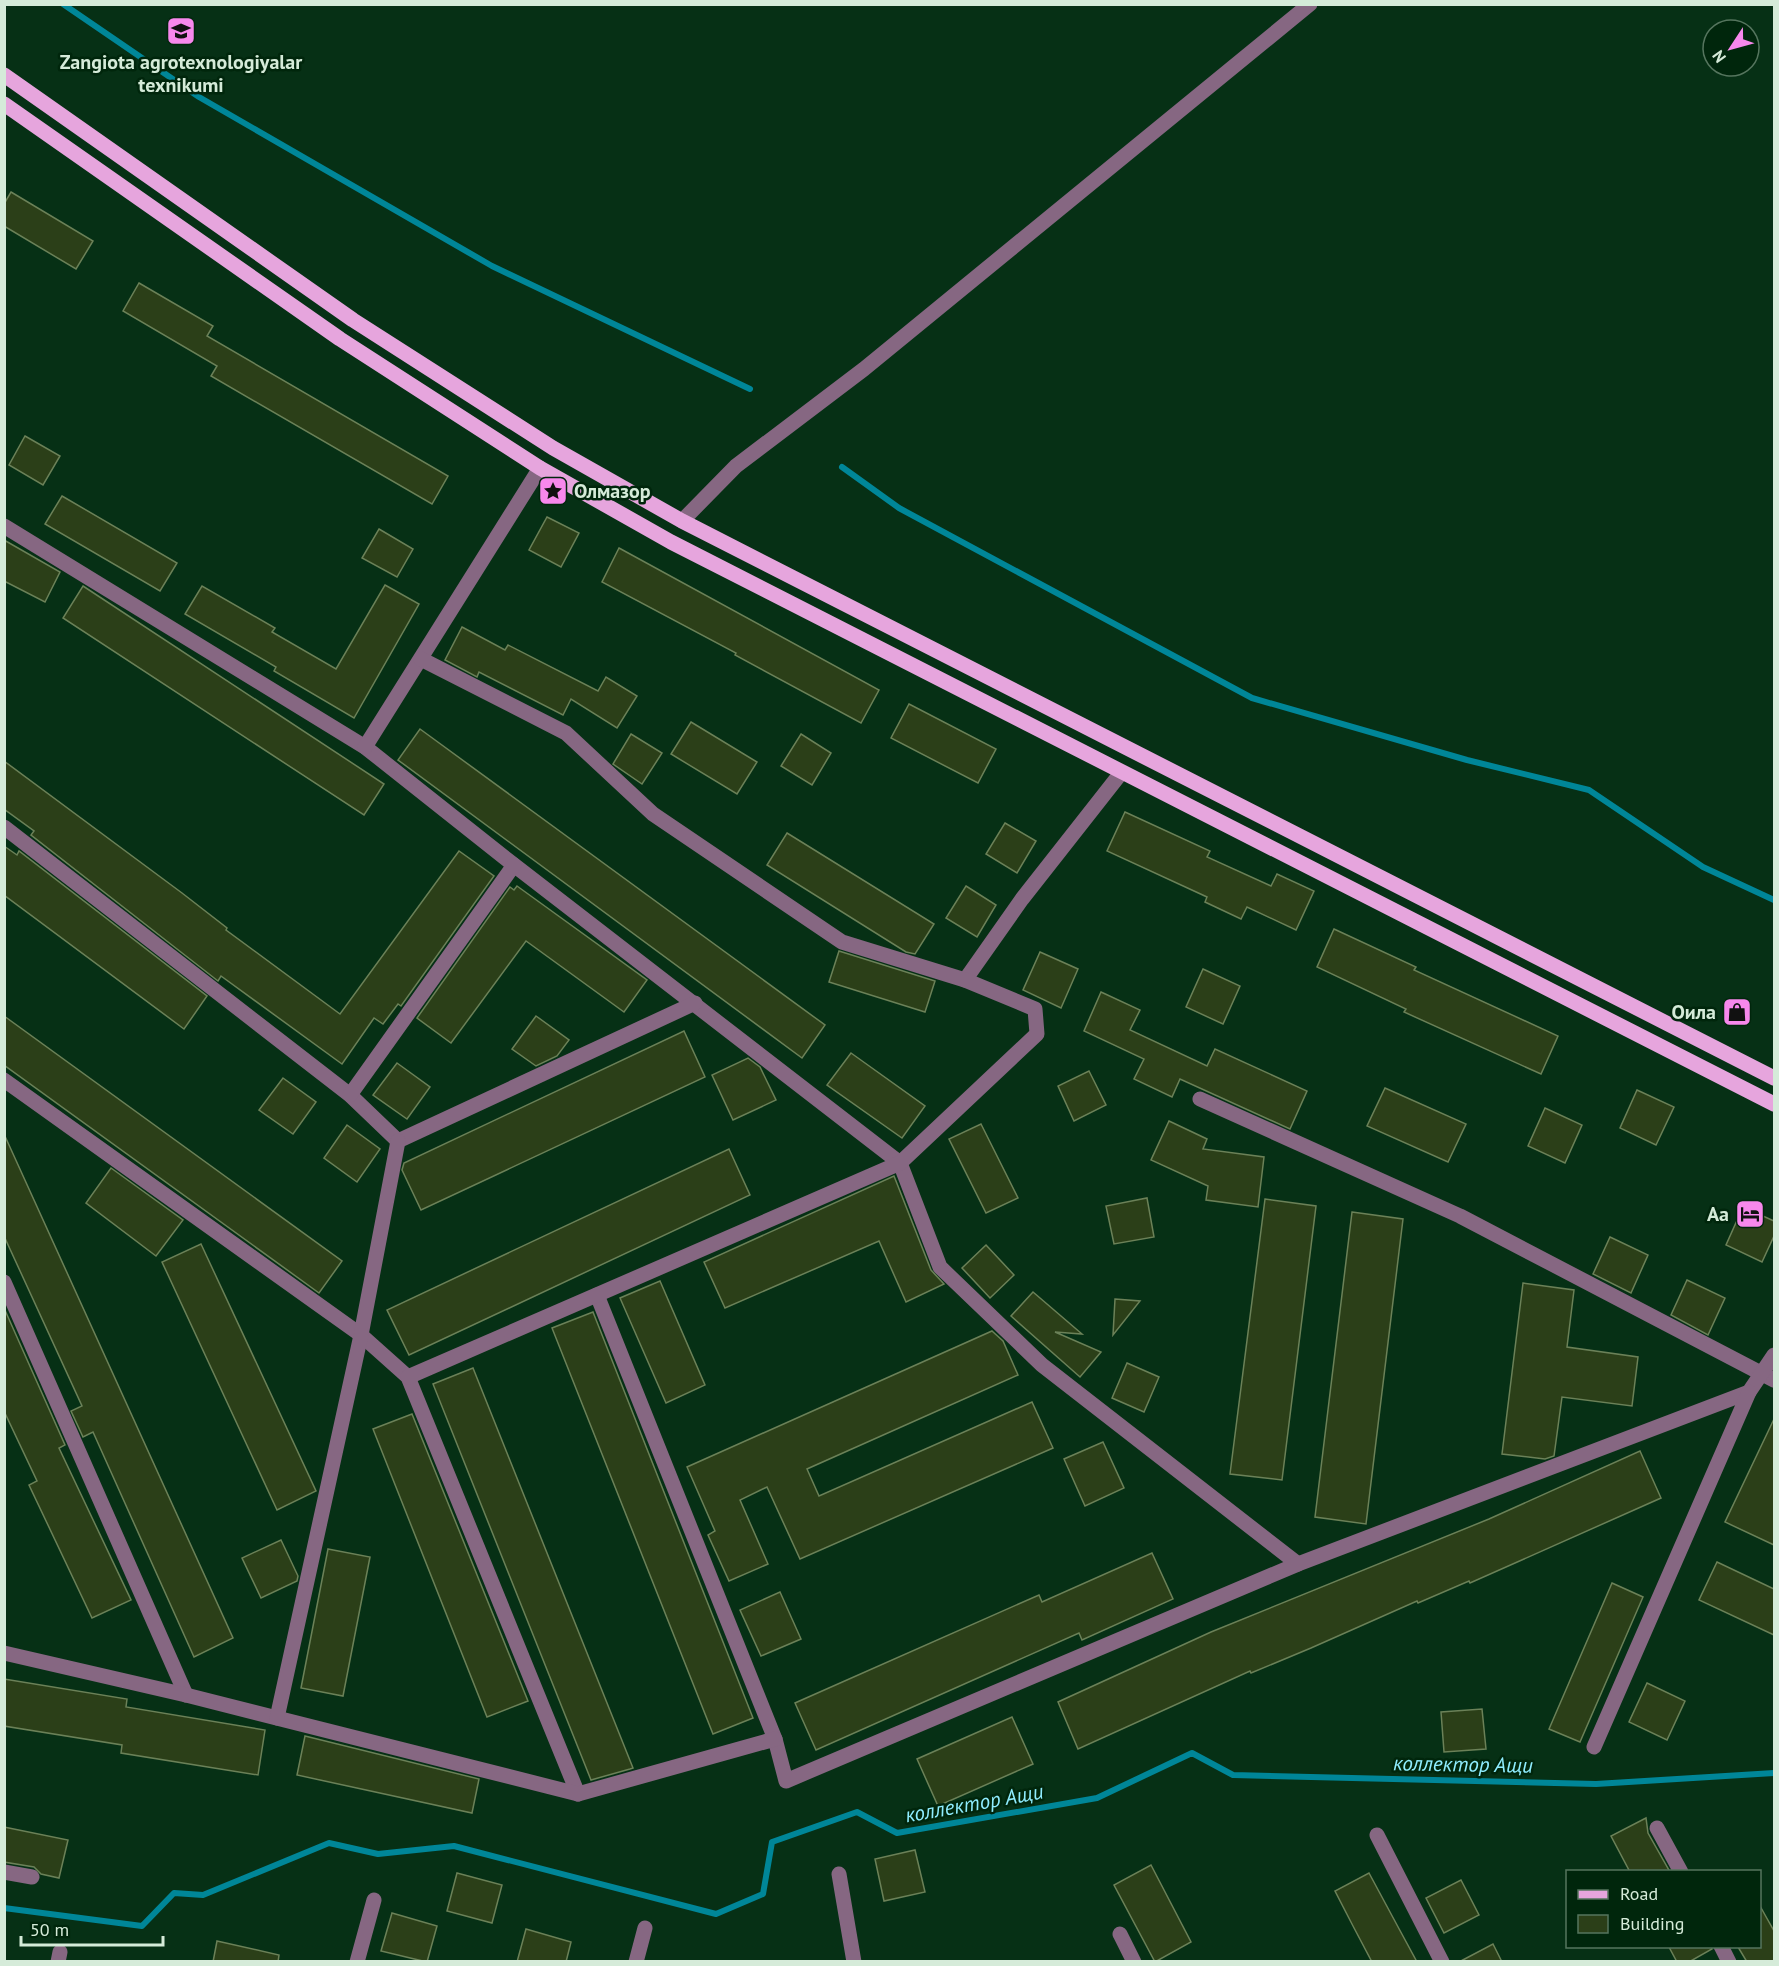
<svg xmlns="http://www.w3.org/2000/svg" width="1779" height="1966" font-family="'PT Sans',sans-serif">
<rect width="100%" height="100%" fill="#063015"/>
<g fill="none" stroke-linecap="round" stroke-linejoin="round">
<g stroke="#008698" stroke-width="6">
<polyline points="63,4 199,97 492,266 750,389"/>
<polyline points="842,467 899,508 1252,698 1467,760 1589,790 1703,867 1774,900"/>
<polyline points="4,1908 142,1926 174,1893 203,1895 329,1843 378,1854 454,1846 716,1914 763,1894 772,1842 857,1812 897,1833 1097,1798 1192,1753 1233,1775 1596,1784 1774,1773"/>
</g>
</g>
<g fill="#2b3f18" stroke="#6b8158" stroke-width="1.5">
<polygon points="11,192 93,241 76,269 4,226 4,204"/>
<polygon points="139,283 213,326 207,336 448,476 432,504 211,376 217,366 123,311"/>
<polygon points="25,436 60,456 43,485 9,465"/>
<polygon points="62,496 177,563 160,591 45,524"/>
<polygon points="547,517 579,533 561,567 529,550"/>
<polygon points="379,529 413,549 397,577 362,558"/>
<polygon points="4,540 60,572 45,602 4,581"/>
<polygon points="619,548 879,690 861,723 735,655 736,653 602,582"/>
<polygon points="385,585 419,604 354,718 274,671 276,667 185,614 202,586 275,628 272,632 336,669"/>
<polygon points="83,586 384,784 364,815 63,618"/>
<polygon points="462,627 505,650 508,645 598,691 606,677 637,696 617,728 571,699 563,715 479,672 477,677 445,660"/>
<polygon points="909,704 996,749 978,783 891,738"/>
<polygon points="691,722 757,762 737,794 671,754"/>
<polygon points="420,729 825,1025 802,1058 398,760"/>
<polygon points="631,734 662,753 642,784 613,764"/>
<polygon points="801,734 831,753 812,785 781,766"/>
<polygon points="4,761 182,893 227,928 226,930 340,1014 459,851 494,876 401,1006 398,1004 383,1024 374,1018 342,1064 221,976 218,981 31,835 34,831 4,809"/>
<polygon points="1125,812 1210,851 1207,857 1271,886 1277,874 1314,891 1296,930 1247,907 1241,919 1205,902 1207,897 1107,851"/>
<polygon points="1005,823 1036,841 1017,873 986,854"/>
<polygon points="787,833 934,924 915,954 906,952 767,865"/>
<polygon points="4,846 17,855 19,851 207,996 184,1029 4,895"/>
<polygon points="517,886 647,980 624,1012 526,941 451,1043 417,1018 510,887 514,890"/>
<polygon points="966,886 996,905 977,937 946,918"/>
<polygon points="1334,929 1416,967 1414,970 1558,1036 1541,1074 1404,1012 1406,1009 1317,967"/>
<polygon points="839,951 935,981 925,1012 829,982"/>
<polygon points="1040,952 1078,969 1061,1008 1023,990"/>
<polygon points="1203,969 1240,986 1223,1024 1186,1007"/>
<polygon points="1101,992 1140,1010 1130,1030 1207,1066 1215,1049 1307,1091 1290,1129 1180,1079 1172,1097 1134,1079 1144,1059 1084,1031"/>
<polygon points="4,1016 342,1261 319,1293 4,1065"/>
<polygon points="536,1016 569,1040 557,1056 536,1066 512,1049"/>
<polygon points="684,1031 705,1077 421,1210 402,1170 404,1163"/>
<polygon points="851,1053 925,1106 902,1138 827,1085"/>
<polygon points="748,1058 760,1067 776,1100 733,1120 712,1075"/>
<polygon points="397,1063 430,1087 407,1119 373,1095"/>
<polygon points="1089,1071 1106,1105 1074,1121 1058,1086"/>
<polygon points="283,1078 316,1102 293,1134 259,1110"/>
<polygon points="1385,1088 1466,1124 1448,1162 1367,1126"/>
<polygon points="1637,1090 1674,1107 1656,1145 1620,1128"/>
<polygon points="1545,1108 1582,1125 1565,1163 1528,1146"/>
<polygon points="1169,1121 1207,1139 1203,1149 1264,1157 1258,1207 1206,1200 1208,1186 1151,1160"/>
<polygon points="981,1124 1018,1198 986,1213 949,1139"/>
<polygon points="347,1125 380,1149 357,1182 324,1158"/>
<polygon points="4,1134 233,1638 194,1657 93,1432 83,1437 71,1411 82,1406 4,1236"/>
<polygon points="729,1149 750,1195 409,1355 387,1310"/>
<polygon points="111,1168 183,1220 156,1256 86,1203"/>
<polygon points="894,1176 931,1270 944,1284 906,1302 879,1241 725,1308 704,1262"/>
<polygon points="1147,1198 1154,1237 1114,1244 1106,1206"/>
<polygon points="1265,1199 1316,1206 1282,1480 1230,1474"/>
<polygon points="1743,1207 1774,1221 1774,1236 1762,1262 1726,1245"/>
<polygon points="1352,1212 1403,1219 1366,1524 1315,1517"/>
<polygon points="1610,1237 1648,1255 1631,1293 1593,1274"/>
<polygon points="201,1244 316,1491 277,1510 162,1262"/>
<polygon points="986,1245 1014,1275 990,1298 962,1268"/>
<polygon points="1687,1280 1725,1298 1708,1335 1671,1315"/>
<polygon points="660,1281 705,1385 666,1403 620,1298"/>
<polygon points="1523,1283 1574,1290 1567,1347 1638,1357 1632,1406 1562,1397 1554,1456 1545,1459 1502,1454"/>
<polygon points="1033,1292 1082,1334 1055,1332 1101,1352 1080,1377 1011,1316"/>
<polygon points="1115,1299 1140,1301 1113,1335"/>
<polygon points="4,1308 65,1445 59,1448 131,1600 92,1618 29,1485 37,1481 4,1411"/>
<polygon points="593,1312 753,1718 713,1734 552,1328"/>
<polygon points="992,1331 1003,1341 1018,1375 807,1469 819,1496 1032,1402 1053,1448 800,1559 767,1487 740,1500 768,1564 729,1581 708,1535 715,1531 687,1467"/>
<polygon points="1127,1363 1159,1377 1144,1412 1112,1398"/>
<polygon points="473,1368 633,1768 630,1769 591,1780 433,1384"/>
<polygon points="412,1414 528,1701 487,1717 373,1429"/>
<polygon points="1774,1419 1774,1545 1725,1522"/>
<polygon points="1103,1442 1124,1488 1085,1506 1064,1459"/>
<polygon points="1640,1451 1661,1498 1470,1583 1469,1581 1418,1603 1417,1601 1311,1648 1251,1673 1250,1671 1078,1749 1058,1702 1211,1632 1489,1519"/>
<polygon points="281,1540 298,1576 297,1581 261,1598 242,1558"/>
<polygon points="328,1549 370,1557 343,1696 301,1688"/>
<polygon points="1152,1553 1173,1599 1082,1640 1079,1633 816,1750 795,1703 1039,1595 1042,1602"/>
<polygon points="1717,1562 1774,1589 1774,1635 1699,1600"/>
<polygon points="1612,1583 1643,1597 1580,1742 1549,1729"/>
<polygon points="780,1592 801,1639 761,1656 740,1610"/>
<polygon points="4,1679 127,1699 126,1707 265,1730 258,1775 121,1753 122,1745 4,1726"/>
<polygon points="1647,1683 1685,1701 1667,1740 1629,1722"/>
<polygon points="1482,1709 1486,1749 1444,1752 1441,1712"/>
<polygon points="1012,1717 1033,1764 938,1806 917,1759"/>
<polygon points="305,1736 479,1779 472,1813 297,1775"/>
<polygon points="1646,1818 1648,1833 1670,1872 1630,1872 1611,1836"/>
<polygon points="4,1827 68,1840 59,1878 41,1874 34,1867 4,1862"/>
<polygon points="915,1850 925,1892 884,1901 875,1859"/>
<polygon points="1151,1865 1191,1942 1155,1962 1114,1885"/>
<polygon points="457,1873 502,1885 492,1923 447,1911"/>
<polygon points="1369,1873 1397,1925 1417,1962 1372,1962 1353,1926 1335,1891"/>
<polygon points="1461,1880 1479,1915 1444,1933 1426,1898"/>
<polygon points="1760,1906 1774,1931 1774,1962 1747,1962 1738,1947 1760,1947"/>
<polygon points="392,1913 437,1926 427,1962 381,1951"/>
<polygon points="526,1929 571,1942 566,1962 517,1962"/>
<polygon points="217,1941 279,1955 278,1962 213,1962"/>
<polygon points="1493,1944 1502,1962 1459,1962"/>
<polygon points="1669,1947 1711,1947 1712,1949 1689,1962 1677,1962"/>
</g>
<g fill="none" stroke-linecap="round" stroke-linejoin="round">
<g stroke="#866782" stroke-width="15">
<polyline points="682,521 736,466 864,369 1310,4"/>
<polyline points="4,526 365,747 514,865 900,1163 940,1267 1042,1365 1298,1564"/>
<polyline points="365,747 540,468"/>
<polyline points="4,827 350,1095 398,1141"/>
<polyline points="965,980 1022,899 1121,773"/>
<polyline points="4,1080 361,1335 408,1377 578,1794"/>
<polyline points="350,1095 514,865"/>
<polyline points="1200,1099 1460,1216 1774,1380"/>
<polyline points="398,1141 695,1003"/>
<polyline points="4,1282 186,1695"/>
<polyline points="597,1295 775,1739 786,1781 1298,1564 1749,1392 1774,1355"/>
<polyline points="408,1377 900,1163 1037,1034 1035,1009 965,980 842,942 653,814 566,733 421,659"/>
<polyline points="4,1653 186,1695 578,1794 775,1739"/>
<polyline points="277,1718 361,1335 398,1141"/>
<polyline points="1594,1747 1749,1392"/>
<polyline points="1657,1828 1681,1872"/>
<polyline points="1377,1835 1442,1962"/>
<polyline points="4,1872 32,1877"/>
<polyline points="839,1874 854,1962"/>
<polyline points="1120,1934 1134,1962"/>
<polyline points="1721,1946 1729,1962"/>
<polyline points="58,1962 60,1952"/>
<polyline points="357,1962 374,1900"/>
<polyline points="636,1962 645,1928"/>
</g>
<g stroke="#e6a5dd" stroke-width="15">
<polyline points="4,75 353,320 553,448 682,521 1774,1078"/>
<polyline points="4,104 340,339 540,468 671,542 1774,1104"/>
</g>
</g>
<defs>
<g id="university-square" transform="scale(1.5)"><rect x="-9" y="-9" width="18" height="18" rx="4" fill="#f788ec" stroke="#00260c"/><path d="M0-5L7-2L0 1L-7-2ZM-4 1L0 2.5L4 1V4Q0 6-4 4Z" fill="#111"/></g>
<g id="sight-square" transform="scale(1.5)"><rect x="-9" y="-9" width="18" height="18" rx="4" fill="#f788ec" stroke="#00260c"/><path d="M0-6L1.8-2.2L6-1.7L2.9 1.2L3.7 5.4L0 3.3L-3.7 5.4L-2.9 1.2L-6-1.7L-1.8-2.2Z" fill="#111"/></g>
<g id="shop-square" transform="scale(1.5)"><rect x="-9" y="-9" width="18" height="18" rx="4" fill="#f788ec" stroke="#00260c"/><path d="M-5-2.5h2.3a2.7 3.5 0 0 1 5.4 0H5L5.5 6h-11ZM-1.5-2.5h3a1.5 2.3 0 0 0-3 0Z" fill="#111"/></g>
<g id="hotel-square" transform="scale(1.5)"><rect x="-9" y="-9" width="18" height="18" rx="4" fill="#f788ec" stroke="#00260c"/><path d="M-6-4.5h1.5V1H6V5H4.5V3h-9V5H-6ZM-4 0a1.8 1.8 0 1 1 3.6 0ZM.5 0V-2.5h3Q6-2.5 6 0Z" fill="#111"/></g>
</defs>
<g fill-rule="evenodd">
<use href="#university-square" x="181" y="31"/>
<use href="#sight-square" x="553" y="491"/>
<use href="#shop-square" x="1737" y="1012"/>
<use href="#hotel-square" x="1750" y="1214"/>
</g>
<g text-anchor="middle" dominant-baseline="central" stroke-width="5" stroke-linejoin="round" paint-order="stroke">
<g font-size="20" font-weight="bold" fill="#d5ebd9" stroke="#00260c" text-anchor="end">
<text x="181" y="62" text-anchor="middle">Zangiota agrotexnologiyalar<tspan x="181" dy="23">texnikumi</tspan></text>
<text x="574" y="491" text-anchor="start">Олмазор</text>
<text x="1716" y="1012">Оила</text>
<text x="1729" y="1214">Аа</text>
</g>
<g font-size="21" font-style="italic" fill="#8fedff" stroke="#00260c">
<text transform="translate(1463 1764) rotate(1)">коллектор Ащи</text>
<text transform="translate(974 1803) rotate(-10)">коллектор Ащи</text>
</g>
</g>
<rect width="1779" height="1966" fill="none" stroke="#d5ebd9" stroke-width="12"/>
<rect x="1566" y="1870" width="195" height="78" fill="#00260c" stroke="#55755e" stroke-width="1.5"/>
<rect x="1578" y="1890" width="30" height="9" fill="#e6a5dd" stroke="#55755e" stroke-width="1.5"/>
<text x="1620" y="1900" font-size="18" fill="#d5ebd9">Road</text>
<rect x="1578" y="1915" width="30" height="18" fill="#2b3f18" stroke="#55755e" stroke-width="1.5"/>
<text x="1620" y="1930" font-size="18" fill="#d5ebd9">Building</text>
<g transform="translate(1731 48) rotate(234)"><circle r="28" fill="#00260c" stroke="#55755e" stroke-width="1.5"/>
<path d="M0-4.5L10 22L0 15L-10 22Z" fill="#f788ec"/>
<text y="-9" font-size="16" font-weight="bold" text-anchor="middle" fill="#d5ebd9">N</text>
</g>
<path d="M21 1936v9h142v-9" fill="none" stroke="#d5ebd9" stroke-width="3"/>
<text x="30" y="1936" font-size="18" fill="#d5ebd9" stroke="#00260c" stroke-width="4.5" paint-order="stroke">50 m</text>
</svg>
